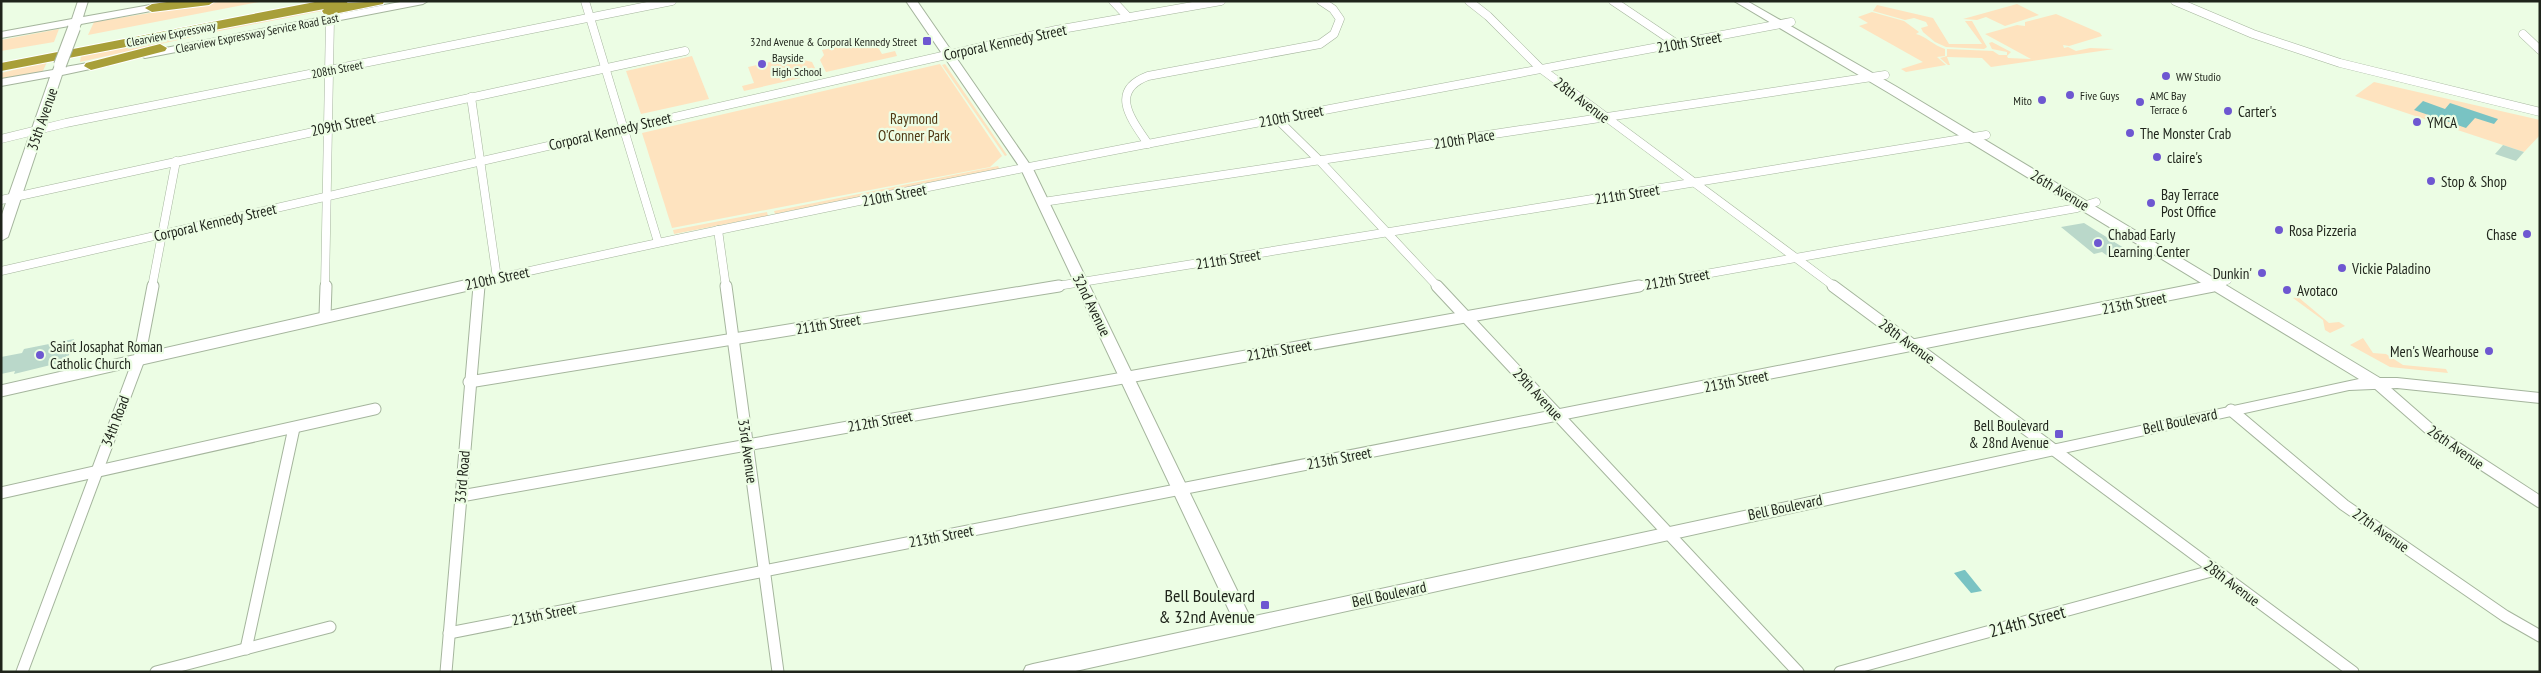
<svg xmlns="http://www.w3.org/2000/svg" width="2541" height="673" font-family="'PT Sans Narrow',sans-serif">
<rect width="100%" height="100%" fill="#ecfde4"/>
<g fill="#fee3bf">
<polygon points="224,1 264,1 88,35 94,22"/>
<polygon points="364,1 373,1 214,32 80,62 81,56"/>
<polygon points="2017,4 2039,15 2005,26 1986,17 1977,20 1963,19"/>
<polygon points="1877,5 1933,18 1949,44 1982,44 1965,21 1972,21 1987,47 1984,49 1946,47 1935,42 1923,32 1921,28 1928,26 1926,22 1914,18 1905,20 1873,11"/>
<path d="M1872,12L1904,21L1919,32L1916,34C1927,37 1933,45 1945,49V56L1937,57L1946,65L1906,72L1901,69L1923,62L1859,26L1868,23L1858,17Z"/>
<polygon points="2056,14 2100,33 2102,36 2069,46 2063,45 2064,48 2068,47 2076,51 2090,48 2114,49 1991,67 1982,58 1947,57 1950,65 1948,65 1940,58 1947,56 1947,49 1993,51 1999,55 2007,55 2007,52 1992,49 1989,43 1992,42 2011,52 2007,56 2008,58 2031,59 1985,34 2017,25 2025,26 2025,22"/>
<polygon points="59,29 54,42 1,51 1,40"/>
<polygon points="873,39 882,54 895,51 897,56 826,72 820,60 824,55 822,50"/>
<polygon points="801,55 804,60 812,62 818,74 744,91 742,86 754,83 748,67"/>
<polygon points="692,56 709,99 641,114 626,71"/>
<polygon points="47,62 42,73 1,80 1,73"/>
<polygon points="940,64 1002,156 990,167 672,228 642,133"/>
<polygon points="945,64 1007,155 1005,156 942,65"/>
<polygon points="2374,82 2540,120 2540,135 2524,152 2355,96"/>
<polygon points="998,166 1000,170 775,214 774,211"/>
<polygon points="767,212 768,216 674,234 673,230"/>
<polygon points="2298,297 2329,323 2339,322 2345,326 2330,333 2325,330 2323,320 2293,298"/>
<polygon points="2363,338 2373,353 2386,354 2403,365 2446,369 2448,373 2390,367 2350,345"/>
</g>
<g fill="#79c3c3">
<polygon points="2423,101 2445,109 2450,103 2498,119 2494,124 2475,118 2466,128 2414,110"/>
<polygon points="1964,570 1965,570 1982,591 1971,593 1954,573"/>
</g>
<g fill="#bad8ca">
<polygon points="2503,145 2524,152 2516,161 2495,154"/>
<polygon points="2084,223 2132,253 2109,257 2102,252 2094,254 2061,227"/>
<polygon points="74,339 67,361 14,374 15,371 1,374 1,357 22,353 24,349"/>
</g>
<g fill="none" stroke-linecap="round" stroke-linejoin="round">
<g stroke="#a5b59d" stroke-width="9">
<g id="street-far1">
<polyline points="585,1 658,242"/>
<polyline points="1113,1 1128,17"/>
<polyline points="1469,1 1488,16 1540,68 1835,287"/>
<polyline points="1613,1 1677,44"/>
<polyline points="2175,1 2253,34 2340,63 2540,112"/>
<polyline points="2523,34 2540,50"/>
<polyline points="471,97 497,278"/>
<polyline points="1277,119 1320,161 1438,287"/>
<polyline points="1,139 66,123 672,1"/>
<path d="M1148,144C1132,120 1108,91 1148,76L1320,44L1334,34L1340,19L1333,9L1321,1"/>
<polyline points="1,200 685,51"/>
<polyline points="1043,202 1885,75"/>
<polyline points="718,230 726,287"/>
<polyline points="1,271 1056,30 1221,1"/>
<polyline points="152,287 176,161"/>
<polyline points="325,287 330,19"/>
<path d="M458,287C900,187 1346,106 1791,22"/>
<polyline points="479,287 479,282"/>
<polyline points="1051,287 1986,135"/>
<polyline points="1632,287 2077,208 2096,202"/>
<polyline points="2211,287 2227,280"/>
</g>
</g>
<g stroke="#a5b59d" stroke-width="13">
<g id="street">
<polyline points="726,286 778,672"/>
<polyline points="1437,286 1798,672"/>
<polyline points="1833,286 2353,672"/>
<polyline points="325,316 326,286"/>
<polyline points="469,382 1059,286"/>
<polyline points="2378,384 2434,433 2540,502"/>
<polyline points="1,391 464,286"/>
<polyline points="2231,410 2344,505 2505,616 2540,636"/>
<polyline points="1,493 375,409"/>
<polyline points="461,496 1639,286"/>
<polyline points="449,633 2213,286"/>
<polyline points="246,649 294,428"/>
<polyline points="22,672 139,359 153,286"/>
<polyline points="156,672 330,627"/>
<polyline points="446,672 479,286"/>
<polyline points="1840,672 2215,570"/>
</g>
</g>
<g stroke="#a5b59d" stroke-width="2">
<g id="secondary">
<polygon points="78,1 88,1 83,17 167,2 172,5 167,8 81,24 78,30 70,30 69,26 1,38 1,32 72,19"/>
<polygon points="405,1 428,1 423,4 145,58 139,55 145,52"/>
<polygon points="906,1 917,1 1033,169 1250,617 2359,379 1889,93 1734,1 1747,1 1897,87 2380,378 2397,378 2540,393 2540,403 2397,388 2349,390 1071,672 1023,672 1026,666 1033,664 1234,621 1021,169"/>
<polygon points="105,60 111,63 109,65 62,75 8,237 1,241 1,217 50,77 1,86 1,79 53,70 56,63 64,63 65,67"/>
</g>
</g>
<g stroke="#fff" stroke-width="2">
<g id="highway">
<polygon points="174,1 215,1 209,5 152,12 145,8 152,4"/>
<polygon points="320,1 348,1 347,3 384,1 383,4 329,15 324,14 322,11 324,9 1,71 1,63"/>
<polygon points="160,44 167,48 165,51 91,70 84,66 86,63"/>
</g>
</g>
<use href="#street-far1" stroke="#fff" stroke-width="8"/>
<use href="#street" stroke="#fff" stroke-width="11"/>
<use href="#secondary" fill="#fff" fill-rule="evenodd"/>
<use href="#highway" fill="#a89f39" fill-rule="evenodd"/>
<g stroke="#a5b59d" stroke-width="14" stroke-linecap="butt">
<polyline id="secondary-bridge" points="60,65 74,28"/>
</g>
<use href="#secondary-bridge" stroke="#fff" stroke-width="12"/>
</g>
<g fill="#6e57d1" stroke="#ecfde4" stroke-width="2">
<rect x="922" y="36" width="10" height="10" rx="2.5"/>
<circle cx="762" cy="64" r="5"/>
<circle cx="2166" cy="76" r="5"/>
<circle cx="2070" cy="95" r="5"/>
<circle cx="2042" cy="100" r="5"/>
<circle cx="2140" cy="102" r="5"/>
<circle cx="2228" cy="111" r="5"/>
<circle cx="2417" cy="122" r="5"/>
<circle cx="2130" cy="133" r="5"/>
<circle cx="2157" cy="157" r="5"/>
<circle cx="2431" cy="181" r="5"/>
<circle cx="2151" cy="203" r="5"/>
<circle cx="2279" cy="230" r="5"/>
<circle cx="2527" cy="234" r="5"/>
<circle cx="2098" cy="243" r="5"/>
<circle cx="2342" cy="268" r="5"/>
<circle cx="2262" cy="273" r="5"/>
<circle cx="2287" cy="290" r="5"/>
<circle cx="2489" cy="351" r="5"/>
<circle cx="40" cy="355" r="5"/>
<rect x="2054" y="429" width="10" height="10" rx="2.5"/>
<rect x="1260" y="600" width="10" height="10" rx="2.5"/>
</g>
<g text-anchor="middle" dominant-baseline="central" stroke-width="4.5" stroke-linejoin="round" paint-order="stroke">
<g font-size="12" fill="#1f241b" stroke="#ecfde4">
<text transform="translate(257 33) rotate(-11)">Clearview Expressway Service Road East</text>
<text transform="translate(171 34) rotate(-11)">Clearview Expressway</text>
<text transform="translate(337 69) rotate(-11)">208th Street</text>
</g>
<g font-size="12" fill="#1f241b" stroke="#ecfde4" text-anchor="start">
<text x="917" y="41" text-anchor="end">32nd Avenue &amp; Corporal Kennedy Street</text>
<text x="772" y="57">Bayside<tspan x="772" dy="14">High School</tspan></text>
<text x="2176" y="76">WW Studio</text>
<text x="2080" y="95">Five Guys</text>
<text x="2150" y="95">AMC Bay<tspan x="2150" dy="14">Terrace 6</tspan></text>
<text x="2032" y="100" text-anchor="end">Mito</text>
</g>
<g font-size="15" fill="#1f241b" stroke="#ecfde4">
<text transform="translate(1005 42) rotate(-12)">Corporal Kennedy Street</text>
<text transform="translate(1689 42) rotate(-10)">210th Street</text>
<text transform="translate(1582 100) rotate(37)">28th Avenue</text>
<text transform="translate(1291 116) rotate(-11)">210th Street</text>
<text transform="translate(42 119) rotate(-71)">35th Avenue</text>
<text transform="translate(343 124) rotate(-12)">209th Street</text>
<text transform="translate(610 131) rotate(-13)">Corporal Kennedy Street</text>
<text transform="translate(1464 139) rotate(-9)">210th Place</text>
<text transform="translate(2060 190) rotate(31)">26th Avenue</text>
<text transform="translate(1627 194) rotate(-9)">211th Street</text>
<text transform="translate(894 195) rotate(-11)">210th Street</text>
<text transform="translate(215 222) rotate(-13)">Corporal Kennedy Street</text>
<text transform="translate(1228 259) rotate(-9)">211th Street</text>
<text transform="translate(497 278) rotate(-12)">210th Street</text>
<text transform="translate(1677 279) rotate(-10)">212th Street</text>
<text transform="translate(2134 303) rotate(-11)">213th Street</text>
<text transform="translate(1092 305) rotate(64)">32nd Avenue</text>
<text transform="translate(828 324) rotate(-9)">211th Street</text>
<text transform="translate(1907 341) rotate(36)">28th Avenue</text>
<text transform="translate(1279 350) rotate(-10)">212th Street</text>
<text transform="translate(1736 381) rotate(-11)">213th Street</text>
<text transform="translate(1538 394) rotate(47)">29th Avenue</text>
<text transform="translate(115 421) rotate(-69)">34th Road</text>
<text transform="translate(880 421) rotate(-10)">212th Street</text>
<text transform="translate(2180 421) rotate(-12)">Bell Boulevard</text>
<text transform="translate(2456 447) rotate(35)">26th Avenue</text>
<text transform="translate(748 451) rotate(82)">33rd Avenue</text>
<text transform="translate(1339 458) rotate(-11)">213th Street</text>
<text transform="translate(462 477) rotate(-85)">33rd Road</text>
<text transform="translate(1785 507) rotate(-12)">Bell Boulevard</text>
<text transform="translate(2381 530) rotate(35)">27th Avenue</text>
<text transform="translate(941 536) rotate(-11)">213th Street</text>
<text transform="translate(2232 583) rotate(37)">28th Avenue</text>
<text transform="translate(1389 594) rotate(-12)">Bell Boulevard</text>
<text transform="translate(544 614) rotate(-11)">213th Street</text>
</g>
<g font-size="15" fill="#1f241b" stroke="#ecfde4" text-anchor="start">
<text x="2238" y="111">Carter's</text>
<text x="2427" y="122">YMCA</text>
<text x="2140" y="133">The Monster Crab</text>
<text x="2167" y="157">claire's</text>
<text x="2441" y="181">Stop &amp; Shop</text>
<text x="2161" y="194">Bay Terrace<tspan x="2161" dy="17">Post Office</tspan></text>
<text x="2289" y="230">Rosa Pizzeria</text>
<text x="2108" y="234">Chabad Early<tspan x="2108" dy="17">Learning Center</tspan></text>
<text x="2517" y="234" text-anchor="end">Chase</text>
<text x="2352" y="268">Vickie Paladino</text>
<text x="2252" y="273" text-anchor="end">Dunkin'</text>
<text x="2297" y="290">Avotaco</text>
<text x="50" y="346">Saint Josaphat Roman<tspan x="50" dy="17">Catholic Church</tspan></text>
<text x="2479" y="351" text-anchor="end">Men's Wearhouse</text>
<text x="2049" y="425" text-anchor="end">Bell Boulevard<tspan x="2049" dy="17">&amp; 28nd Avenue</tspan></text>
</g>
<g font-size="15" fill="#4f3712" stroke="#ecfde4">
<text x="914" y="118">Raymond<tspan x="914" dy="17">O'Conner Park</tspan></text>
</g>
<g font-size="18" fill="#1f241b" stroke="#ecfde4" text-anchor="end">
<text x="1255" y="595">Bell Boulevard<tspan x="1255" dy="21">&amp; 32nd Avenue</tspan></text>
</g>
<g font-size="18" fill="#1f241b" stroke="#ecfde4">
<text transform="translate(2027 621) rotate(-15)">214th Street</text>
</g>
</g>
<rect width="2541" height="673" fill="none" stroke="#1f241b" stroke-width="5"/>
</svg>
